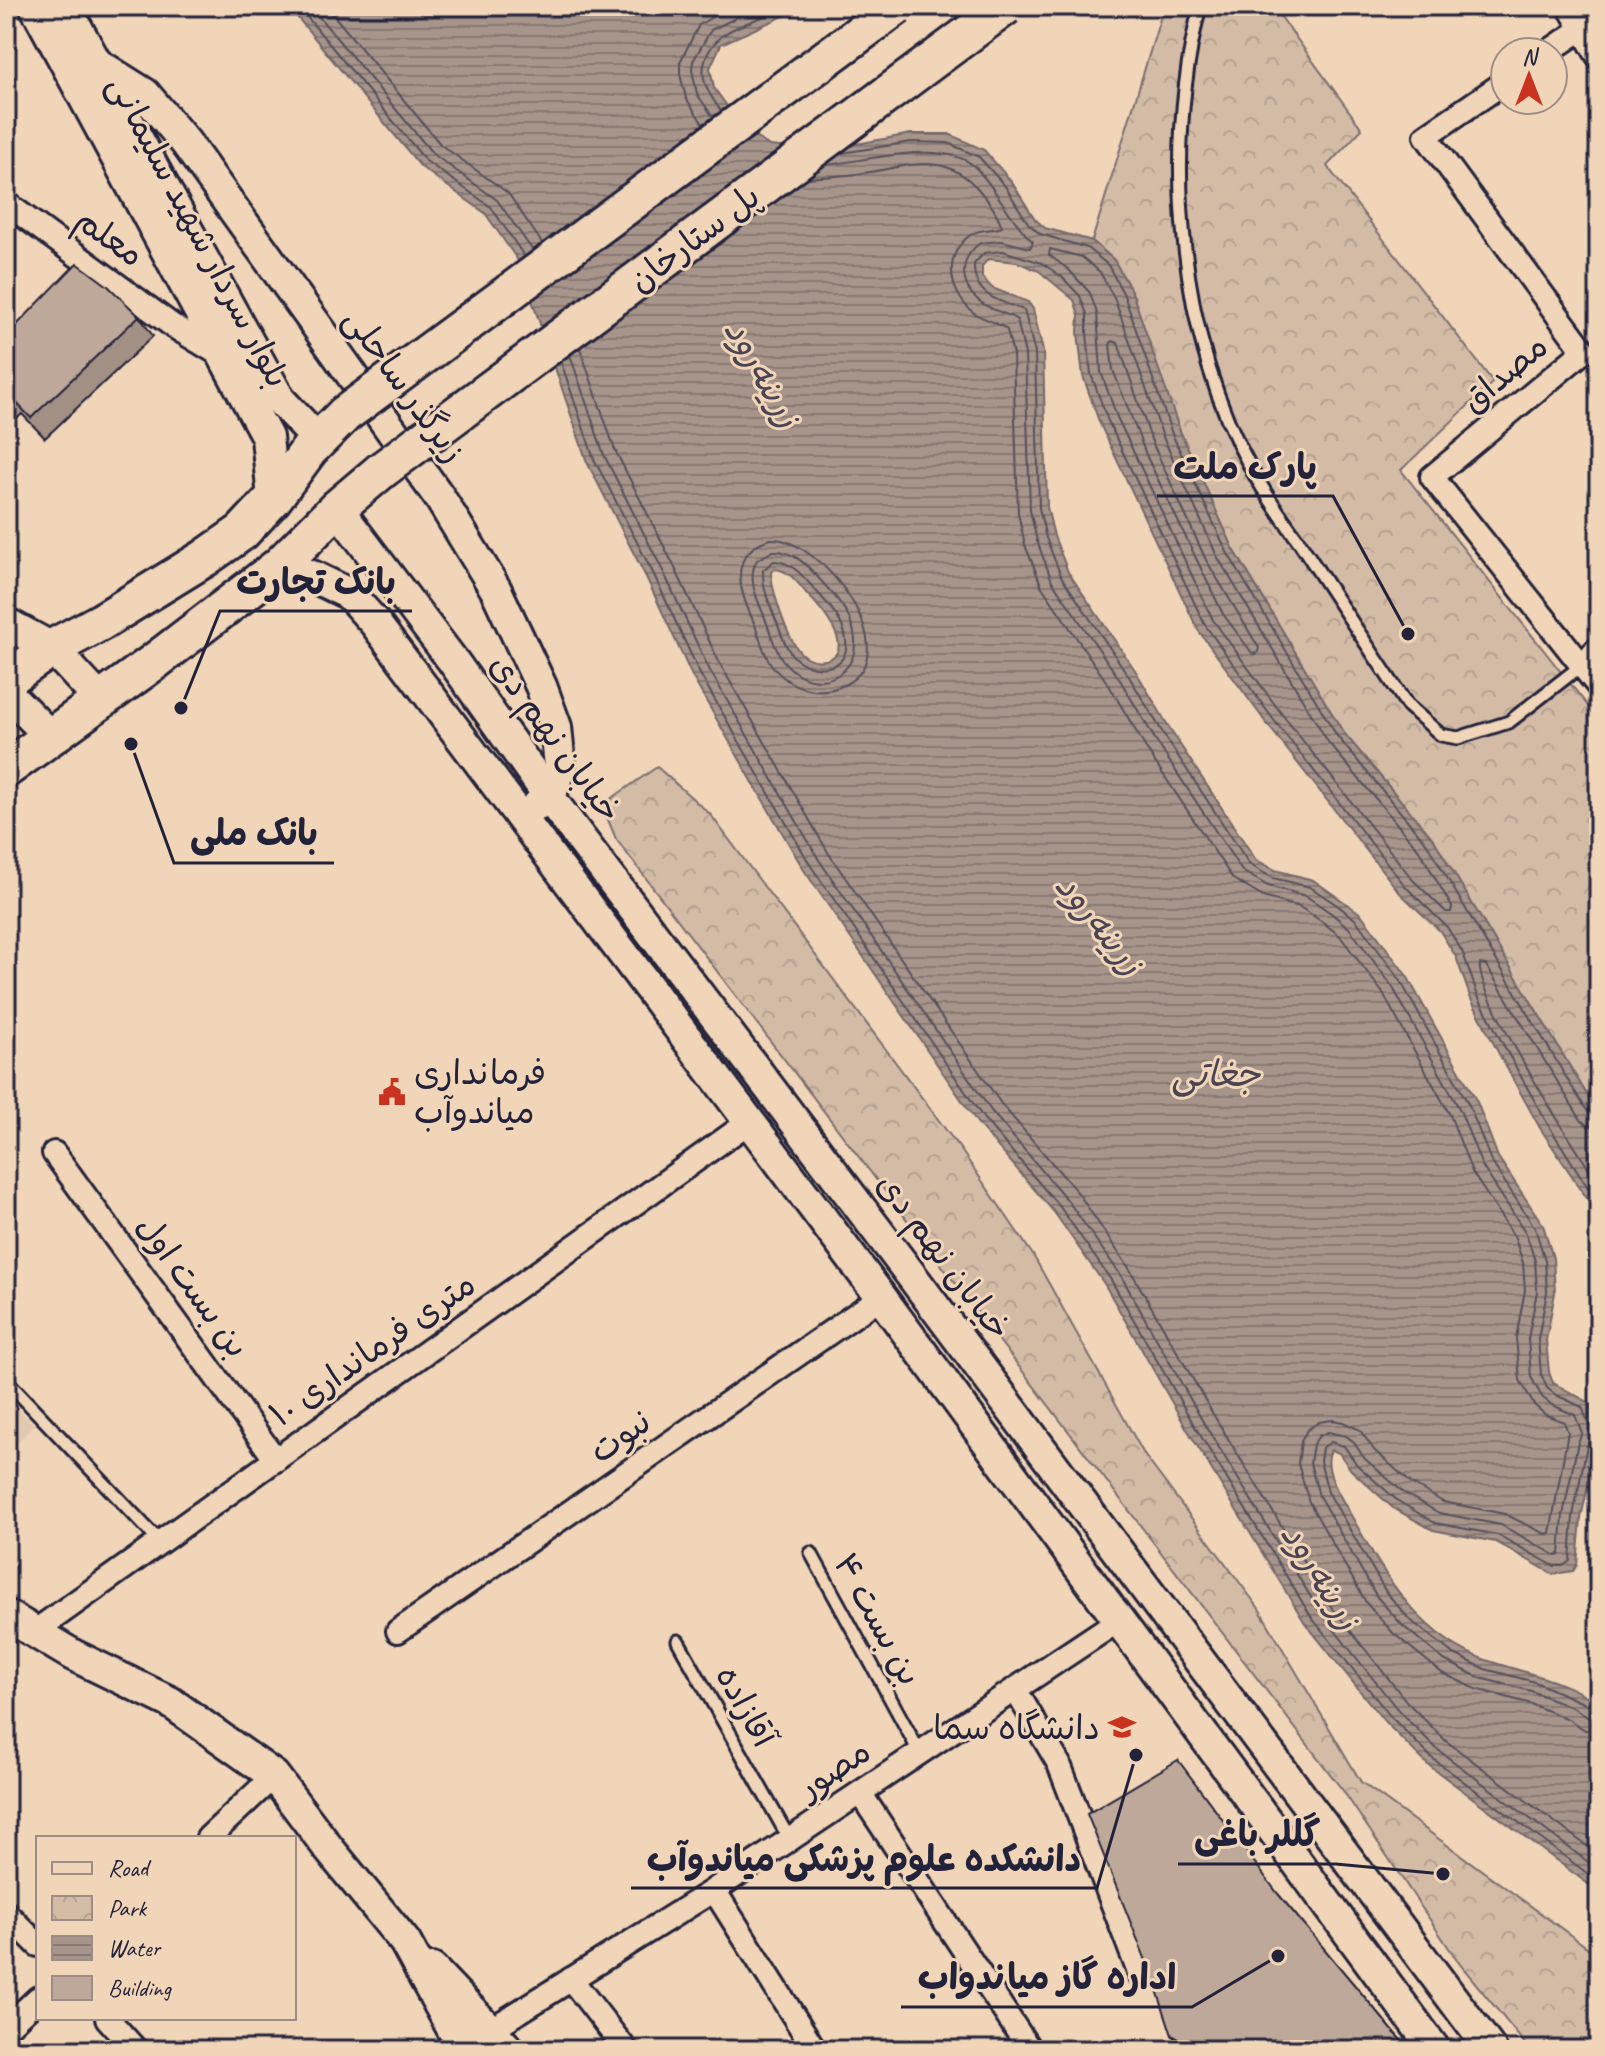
<svg xmlns="http://www.w3.org/2000/svg" width="1605" height="2056" font-family="Caveat,'Playpen Sans Arabic',sans-serif">
<defs>
<pattern id="park-crowns" width="20" height="18" patternUnits="userSpaceOnUse" patternTransform="scale(2)"><rect width="20" height="18" fill="#d3bba6"/><path d="M2 6a3 3 0 1 1 6 0M12 15a3 3 0 1 1 6 0" fill="none" stroke="#b5a090"/></pattern>
<pattern id="water-rules" width="6" height="5" patternUnits="userSpaceOnUse" patternTransform="scale(2)"><rect width="6" height="5" fill="#a7958b"/><path d="M0 2.5h6" fill="none" stroke="#887973"/></pattern>
</defs>
<rect width="100%" height="100%" fill="#f1d5b8"/>
<filter id="ink" filterUnits="userSpaceOnUse"><feTurbulence type="fractalNoise" baseFrequency=".0125" numOctaves="2"/><feDisplacementMap in="SourceGraphic" scale="16" xChannelSelector="R" yChannelSelector="G"/><feConvolveMatrix kernelMatrix="1 2 1 2 8 2 1 2 1" color-interpolation-filters="sRGB"/></filter>
<g filter="url(#ink)">
<polygon fill="#e2c8af" points="6,1398 34,1424 6,1456"/>
<g fill="url(#park-crowns)" stroke="#7a6e70" stroke-width="2">
<polygon points="1164,6 1273,6 1362,129 1327,166 1493,382 1401,470 1599,720 1599,1115 1434,840 1343,732 1233,548 1180,431 1114,260 1092,241"/>
<polygon points="657,767 710,814 961,1150 1033,1255 1145,1456 1258,1607 1361,1782 1599,1956 1599,2050 1530,2050 1459,1963 1344,1792 616,839 602,805"/>
</g>
<path fill="url(#water-rules)" stroke="#72676b" stroke-width="2" fill-rule="evenodd" d="M288,6H794L784,16L721,44L710,68L714,88L745,131L770,146L801,149L862,143L911,134H949L984,150L1011,181L1035,219L1045,228L1092,241L1114,260L1132,292L1180,431L1233,548L1343,732L1434,840L1599,1115V1231L1590,1203L1540,1128L1498,1052L1471,999L1456,957L1440,931L1400,893L1267,724L1198,630L1100,424L1083,376L1078,333L1079,315L1074,300L1039,271L1017,262L988,259L982,266V277L992,288L1028,302L1033,309L1043,351L1047,507L1054,536L1068,572L1135,670L1173,734L1256,860L1275,870L1313,880L1361,914L1407,976L1477,1102L1498,1157L1543,1225L1553,1258L1555,1293L1546,1340L1549,1372L1553,1383L1588,1402L1595,1414V1453L1581,1518L1577,1565L1573,1571L1553,1574L1496,1542L1433,1530L1393,1508L1351,1470L1339,1453L1331,1450C1321,1469 1342,1499 1352,1517C1385,1576 1421,1641 1492,1662C1529,1674 1567,1681 1599,1704V1892L1427,1764L1385,1722L1305,1623L1187,1429L1105,1285L1054,1212L978,1124L804,870L759,793L693,678L647,579L587,462L519,262L485,213L421,167ZM775,569C790,570 799,585 808,595C819,606 854,646 831,658C824,662 813,661 806,657C789,648 772,591 771,572Z"/>
<g fill="none" stroke-linecap="round" stroke-linejoin="round">
<g stroke="#57505b" stroke-width="2">
<polyline points="298,6 426,161 491,207 524,256"/>
<polyline points="310,6 433,154 497,200 533,251"/>
<polyline points="326,6 441,145 508,193 542,243"/>
<path d="M721,111C707,92 697,76 708,53C723,23 758,24 783,6"/>
<polyline points="713,117 697,94 692,70 693,61 711,30 760,6"/>
<polyline points="703,124 686,98 680,74 680,62 699,25 730,6"/>
<polyline points="842,153 911,142 948,143 979,157 1005,186 1028,223 1040,234 1087,248 1108,265 1124,295 1172,434 1227,552 1337,736 1427,844 1572,1087 1590,1115 1599,1118"/>
<path d="M826,165C865,161 948,138 976,168C998,191 1010,220 1033,242L1030,248L1002,241L980,243C958,259 959,287 982,303C992,311 1007,313 1017,320L1025,354L1030,510L1037,541L1052,581L1120,680L1158,744L1242,871L1268,886L1306,896L1331,913L1349,928L1392,986L1460,1110L1482,1166L1526,1233L1535,1261L1537,1291L1528,1339L1531,1377L1542,1397L1552,1405L1575,1415L1582,1433L1578,1442L1563,1515L1560,1554L1555,1555L1501,1525L1439,1513L1404,1493L1364,1458L1353,1441L1346,1436L1328,1432L1319,1436L1313,1444L1310,1463L1319,1496L1377,1597L1403,1626L1444,1660L1480,1678L1531,1691L1574,1708L1590,1719L1599,1720"/>
<path d="M808,178C828,176 849,176 870,172C914,165 946,152 979,190C988,200 998,214 1002,227C993,231 982,228 972,234C942,253 948,293 974,313C984,320 998,322 1007,330L1013,355L1018,513L1025,545L1042,587L1110,687L1147,750L1233,879L1263,897L1300,907L1324,923L1340,936L1382,992L1450,1115L1472,1172L1515,1238L1523,1263L1525,1290L1516,1338L1520,1380L1534,1405L1546,1415L1564,1422L1568,1432L1550,1533L1545,1534L1505,1514L1443,1502L1411,1483L1374,1450L1360,1430L1343,1422L1332,1420L1319,1422L1307,1430L1301,1441L1298,1464L1309,1502L1367,1604L1393,1633L1442,1673L1476,1689L1528,1703L1568,1719L1585,1730L1599,1732"/>
<polygon points="1050,249 1082,257 1100,272 1115,300 1163,437 1217,556 1328,742 1419,850 1452,907 1451,912 1446,912 1413,880 1281,713 1213,620 1117,417 1101,372 1097,313 1090,293 1069,270 1049,255"/>
<polygon points="1112,341 1118,343 1152,442 1206,560 1259,648 1257,654 1252,653 1223,614 1147,457 1113,370 1110,345"/>
<polyline points="580,348 615,450 674,566 720,664 829,854 1002,1105 1078,1193 1129,1268 1213,1414 1330,1605 1407,1702 1446,1741 1599,1855"/>
<polyline points="570,355 604,455 663,571 709,669 819,860 992,1112 1068,1201 1120,1274 1202,1420 1320,1612 1398,1710 1438,1750 1599,1870"/>
<polyline points="561,362 594,459 654,575 700,674 811,866 984,1119 1060,1207 1111,1280 1194,1425 1312,1618 1391,1717 1432,1758 1599,1882"/>
<path d="M771,539C820,537 909,651 846,684C819,698 788,688 771,664C763,653 760,637 755,625C747,607 737,586 741,566C745,552 757,542 771,539Z"/>
<path d="M773,551C799,550 815,575 831,592C893,660 820,710 782,659C773,646 769,627 763,613C756,597 747,577 757,560Z"/>
<path d="M774,561C793,561 806,580 818,593C830,606 844,622 846,640C851,675 804,674 790,652C783,642 780,629 775,618C769,602 762,588 763,570Z"/>
<path d="M1599,1128L1588,1126L1581,1120L1486,965L1480,964C1475,993 1577,1151 1599,1184"/>
<path d="M1599,1205L1547,1123L1505,1048L1478,996L1463,953L1447,927L1406,887L1273,719L1205,625L1108,421L1091,374L1087,333V314L1080,296L1062,277L1042,263L1003,251L984,253L974,264C973,296 999,301 1024,310L1035,353L1039,508L1046,538L1061,576L1128,675L1166,738L1250,865L1273,878L1310,887L1337,905L1356,920L1400,980L1469,1105L1491,1161L1535,1228L1545,1260L1547,1292L1538,1339L1541,1374L1547,1388L1556,1395L1582,1407L1589,1425L1599,1428"/>
<polyline points="1599,1437 1592,1438 1587,1445 1573,1516 1570,1561 1563,1566 1554,1566 1498,1535 1435,1523 1398,1501 1357,1465 1344,1446 1331,1442 1322,1448 1320,1461 1328,1492 1386,1592 1409,1619 1452,1653 1485,1669 1535,1682 1599,1710"/>
</g>
<g stroke="#22223b" stroke-width="17">
<g id="service">
<path d="M1200,6C1163,155 1178,337 1253,472C1267,497 1284,520 1300,543C1335,597 1371,651 1407,705L1441,735L1458,738L1509,722L1582,665"/>
<polyline points="6,1380 160,1542"/>
<polyline points="811,1553 920,1753"/>
<polyline points="678,1641 790,1840"/>
</g>
</g>
<g stroke="#22223b" stroke-width="28">
<g id="minor">
<polyline points="1548,52 1583,28"/>
<polyline points="1505,82 1426,136 1584,351 1432,477 1599,687"/>
<polyline points="6,203 173,326 224,357"/>
<polyline points="1582,665 1599,647"/>
<polyline points="54,1153 276,1460"/>
<polyline points="398,1631 881,1297"/>
<polyline points="34,1632 749,1122"/>
<polyline points="1015,1689 1059,1764 1140,1975"/>
<polyline points="860,1793 1030,2050"/>
<polyline points="208,1838 274,1776"/>
<polyline points="714,1890 815,2050"/>
<polyline points="6,1913 38,1945"/>
<polyline points="571,1979 626,2050"/>
<polyline points="107,2018 136,2050"/>
<polyline points="6,2028 38,1998"/>
<polyline points="464,2050 490,2030 714,1890 1119,1620"/>
</g>
</g>
<g stroke="#22223b" stroke-width="32">
<polyline id="tertiary" points="1571,6 1599,54"/>
</g>
<g stroke="#22223b" stroke-width="36">
<g id="secondary">
<polyline points="35,6 267,437 273,499"/>
<polyline points="65,6 280,400 319,441"/>
<polyline points="99,65 145,94 186,143 440,498 496,590 541,686 556,727 560,767 550,798 538,805"/>
<polyline points="337,508 453,661 558,809 911,1275 1491,2050"/>
<polyline points="279,566 312,576 349,594 375,623 881,1297 1435,2050"/>
<polyline points="6,623 52,648 101,701"/>
<polyline points="6,692 51,737"/>
<polyline points="6,1615 73,1655 170,1702 274,1776 329,1849 405,1942 464,2050"/>
<polyline points="432,1969 509,2050"/>
</g>
</g>
<g stroke="#22223b" stroke-width="42">
<g id="trunk">
<polyline points="6,680 52,648 101,622 205,558 242,532 273,499 309,450 345,414"/>
<polyline points="6,769 154,662 279,566 337,508 382,470"/>
</g>
</g>
<use href="#service" stroke="#f1d5b8" stroke-width="11"/>
<use href="#minor" stroke="#f1d5b8" stroke-width="22"/>
<use href="#tertiary" stroke="#f1d5b8" stroke-width="26"/>
<use href="#secondary" stroke="#f1d5b8" stroke-width="30"/>
<use href="#trunk" stroke="#f1d5b8" stroke-width="36"/>
<g stroke="#22223b" stroke-width="42" stroke-linecap="butt">
<g id="trunk-bridge">
<polyline points="345,414 897,6"/>
<polyline points="382,470 1006,6"/>
</g>
</g>
<use href="#trunk-bridge" stroke="#f1d5b8" stroke-width="36"/>
</g>
<g fill="#a39084" stroke="#22223b" stroke-width="2">
<polygon points="139,316 153,336 45,438 22,414 6,429 6,336"/>
<polygon points="1278,1894 1409,2050 1183,2050 1172,2035"/>
</g>
<g fill="#bea899" stroke="#22223b" stroke-width="2">
<polygon points="77,263 108,286 139,316 31,418 8,394 6,396 6,336"/>
<polygon points="1178,1760 1278,1894 1409,2050 1198,2050 1172,2035 1153,1978 1087,1814"/>
</g>
</g>
<defs>
<g id="civic-bare" transform="scale(2.16)"><path d="M-.6-6.5H3V-4.5H.6V-3L4-1V1h2V6H-6V1h2V-1L-.6-3ZM-1.2 2.5V6h2.4V2.5Z" fill="#c8321e" stroke="#f1d5b8" stroke-width="2.5" paint-order="stroke"/></g>
<g id="university-bare" transform="scale(2.16)"><path d="M0-5L7-2L0 1L-7-2ZM-4 1L0 2.5L4 1V4Q0 6-4 4Z" fill="#c8321e" stroke="#f1d5b8" stroke-width="2.5" paint-order="stroke"/></g>
</defs>
<g fill-rule="evenodd">
<use href="#civic-bare" x="392" y="1092"/>
<use href="#university-bare" x="1122" y="1727"/>
</g>
<g text-anchor="middle" dominant-baseline="central" stroke-width="6" stroke-linejoin="round" paint-order="stroke">
<g font-size="34" fill="#22223b" stroke="#f1d5b8">
<text transform="translate(199 231) rotate(62)">بلوار سردار شهید سلیمانی</text>
<text transform="translate(110 237) rotate(36)">معلم</text>
<text transform="translate(694 238) rotate(-37)">پل ستارخان</text>
<text transform="translate(1504 373) rotate(-40)">مصداق</text>
<text transform="translate(405 385) rotate(54)">زیرگذر ساحلی</text>
<text transform="translate(556 738) rotate(54)">خیابان نهم دی</text>
<text transform="translate(944 1256) rotate(53)">خیابان نهم دی</text>
<text transform="translate(193 1286) rotate(54)">بن بست اول</text>
<text transform="translate(372 1349) rotate(-35)">۱۰ متری فرمانداری</text>
<text transform="translate(620 1436) rotate(-35)">نبوت</text>
<text transform="translate(878 1619) rotate(61)">بن بست ۴</text>
<text transform="translate(746 1706) rotate(61)">آقازاده</text>
<text transform="translate(834 1769) rotate(-34)">مصور</text>
</g>
<g font-size="34" fill="#22223b" stroke="#f1d5b8" text-anchor="start">
<text x="414" y="1072">فرمانداری<tspan x="414" dy="39">میاندوآب</tspan></text>
<text x="1100" y="1727" text-anchor="end">دانشگاه سما</text>
</g>
<g font-size="36" font-style="italic" fill="#4a4453" stroke="#f1d5b8">
<text transform="translate(763 373) rotate(60)">زرینه‌رود</text>
<text transform="translate(1100 924) rotate(51)">زرینه‌رود</text>
<text x="1216" y="1074">جغاتی</text>
<text transform="translate(1321 1576) rotate(58)">زرینه‌رود</text>
</g>
</g>
<path fill="none" stroke="#22223b" stroke-width="3" d="M1408 634L1333 496H1157M181 708L220 611H412M131 744L174 863H334M1443 1874L1336 1864H1178M1136 1755L1097 1888H631M1278 1956L1192 2007H901"/>
<g fill="#22223b" stroke="#f1d5b8" stroke-width="3">
<circle cx="1408" cy="634" r="8"/>
<circle cx="181" cy="708" r="8"/>
<circle cx="131" cy="744" r="8"/>
<circle cx="1443" cy="1874" r="8"/>
<circle cx="1136" cy="1755" r="8"/>
<circle cx="1278" cy="1956" r="8"/>
</g>
<g font-size="36" text-anchor="middle" font-weight="bold" fill="#22223b" stroke="#f1d5b8" stroke-width="6" stroke-linejoin="round" paint-order="stroke">
<text x="1245" y="479">پارک ملت</text>
<text x="316" y="594">بانک تجارت</text>
<text x="254" y="845">بانک ملی</text>
<text x="1257" y="1846">گللر باغی</text>
<text x="864" y="1871">دانشکده علوم پزشکی میاندوآب</text>
<text x="1047" y="1989">اداره گاز میاندواب</text>
</g>
<rect width="1605" height="2056" fill="none" stroke="#f1d5b8" stroke-width="32"/>
<rect x="16" y="16" width="1573" height="2024" fill="none" stroke="#22223b" stroke-width="3" filter="url(#ink)"/>
<rect x="36" y="1836" width="260" height="184" fill="#f1d5b8" stroke="#9e8d86" stroke-width="2"/>
<rect x="52" y="1862" width="40" height="12" fill="#f1d5b8" stroke="#9e8d86" stroke-width="2"/>
<text x="108" y="1876" font-size="24" fill="#22223b">Road</text>
<rect x="52" y="1896" width="40" height="24" fill="url(#park-crowns)" stroke="#9e8d86" stroke-width="2"/>
<text x="108" y="1916" font-size="24" fill="#22223b">Park</text>
<rect x="52" y="1936" width="40" height="24" fill="url(#water-rules)" stroke="#9e8d86" stroke-width="2"/>
<text x="108" y="1956" font-size="24" fill="#22223b">Water</text>
<rect x="52" y="1976" width="40" height="24" fill="#bea899" stroke="#9e8d86" stroke-width="2"/>
<text x="108" y="1996" font-size="24" fill="#22223b">Building</text>
<g transform="translate(1529 76)"><circle r="38" fill="#f1d5b8" stroke="#9e8d86" stroke-width="2"/>
<path d="M0-6L14 30L0 20L-14 30Z" fill="#c8321e"/>
<text y="-12" font-size="22" font-weight="bold" text-anchor="middle" fill="#22223b">N</text>
</g>
</svg>
